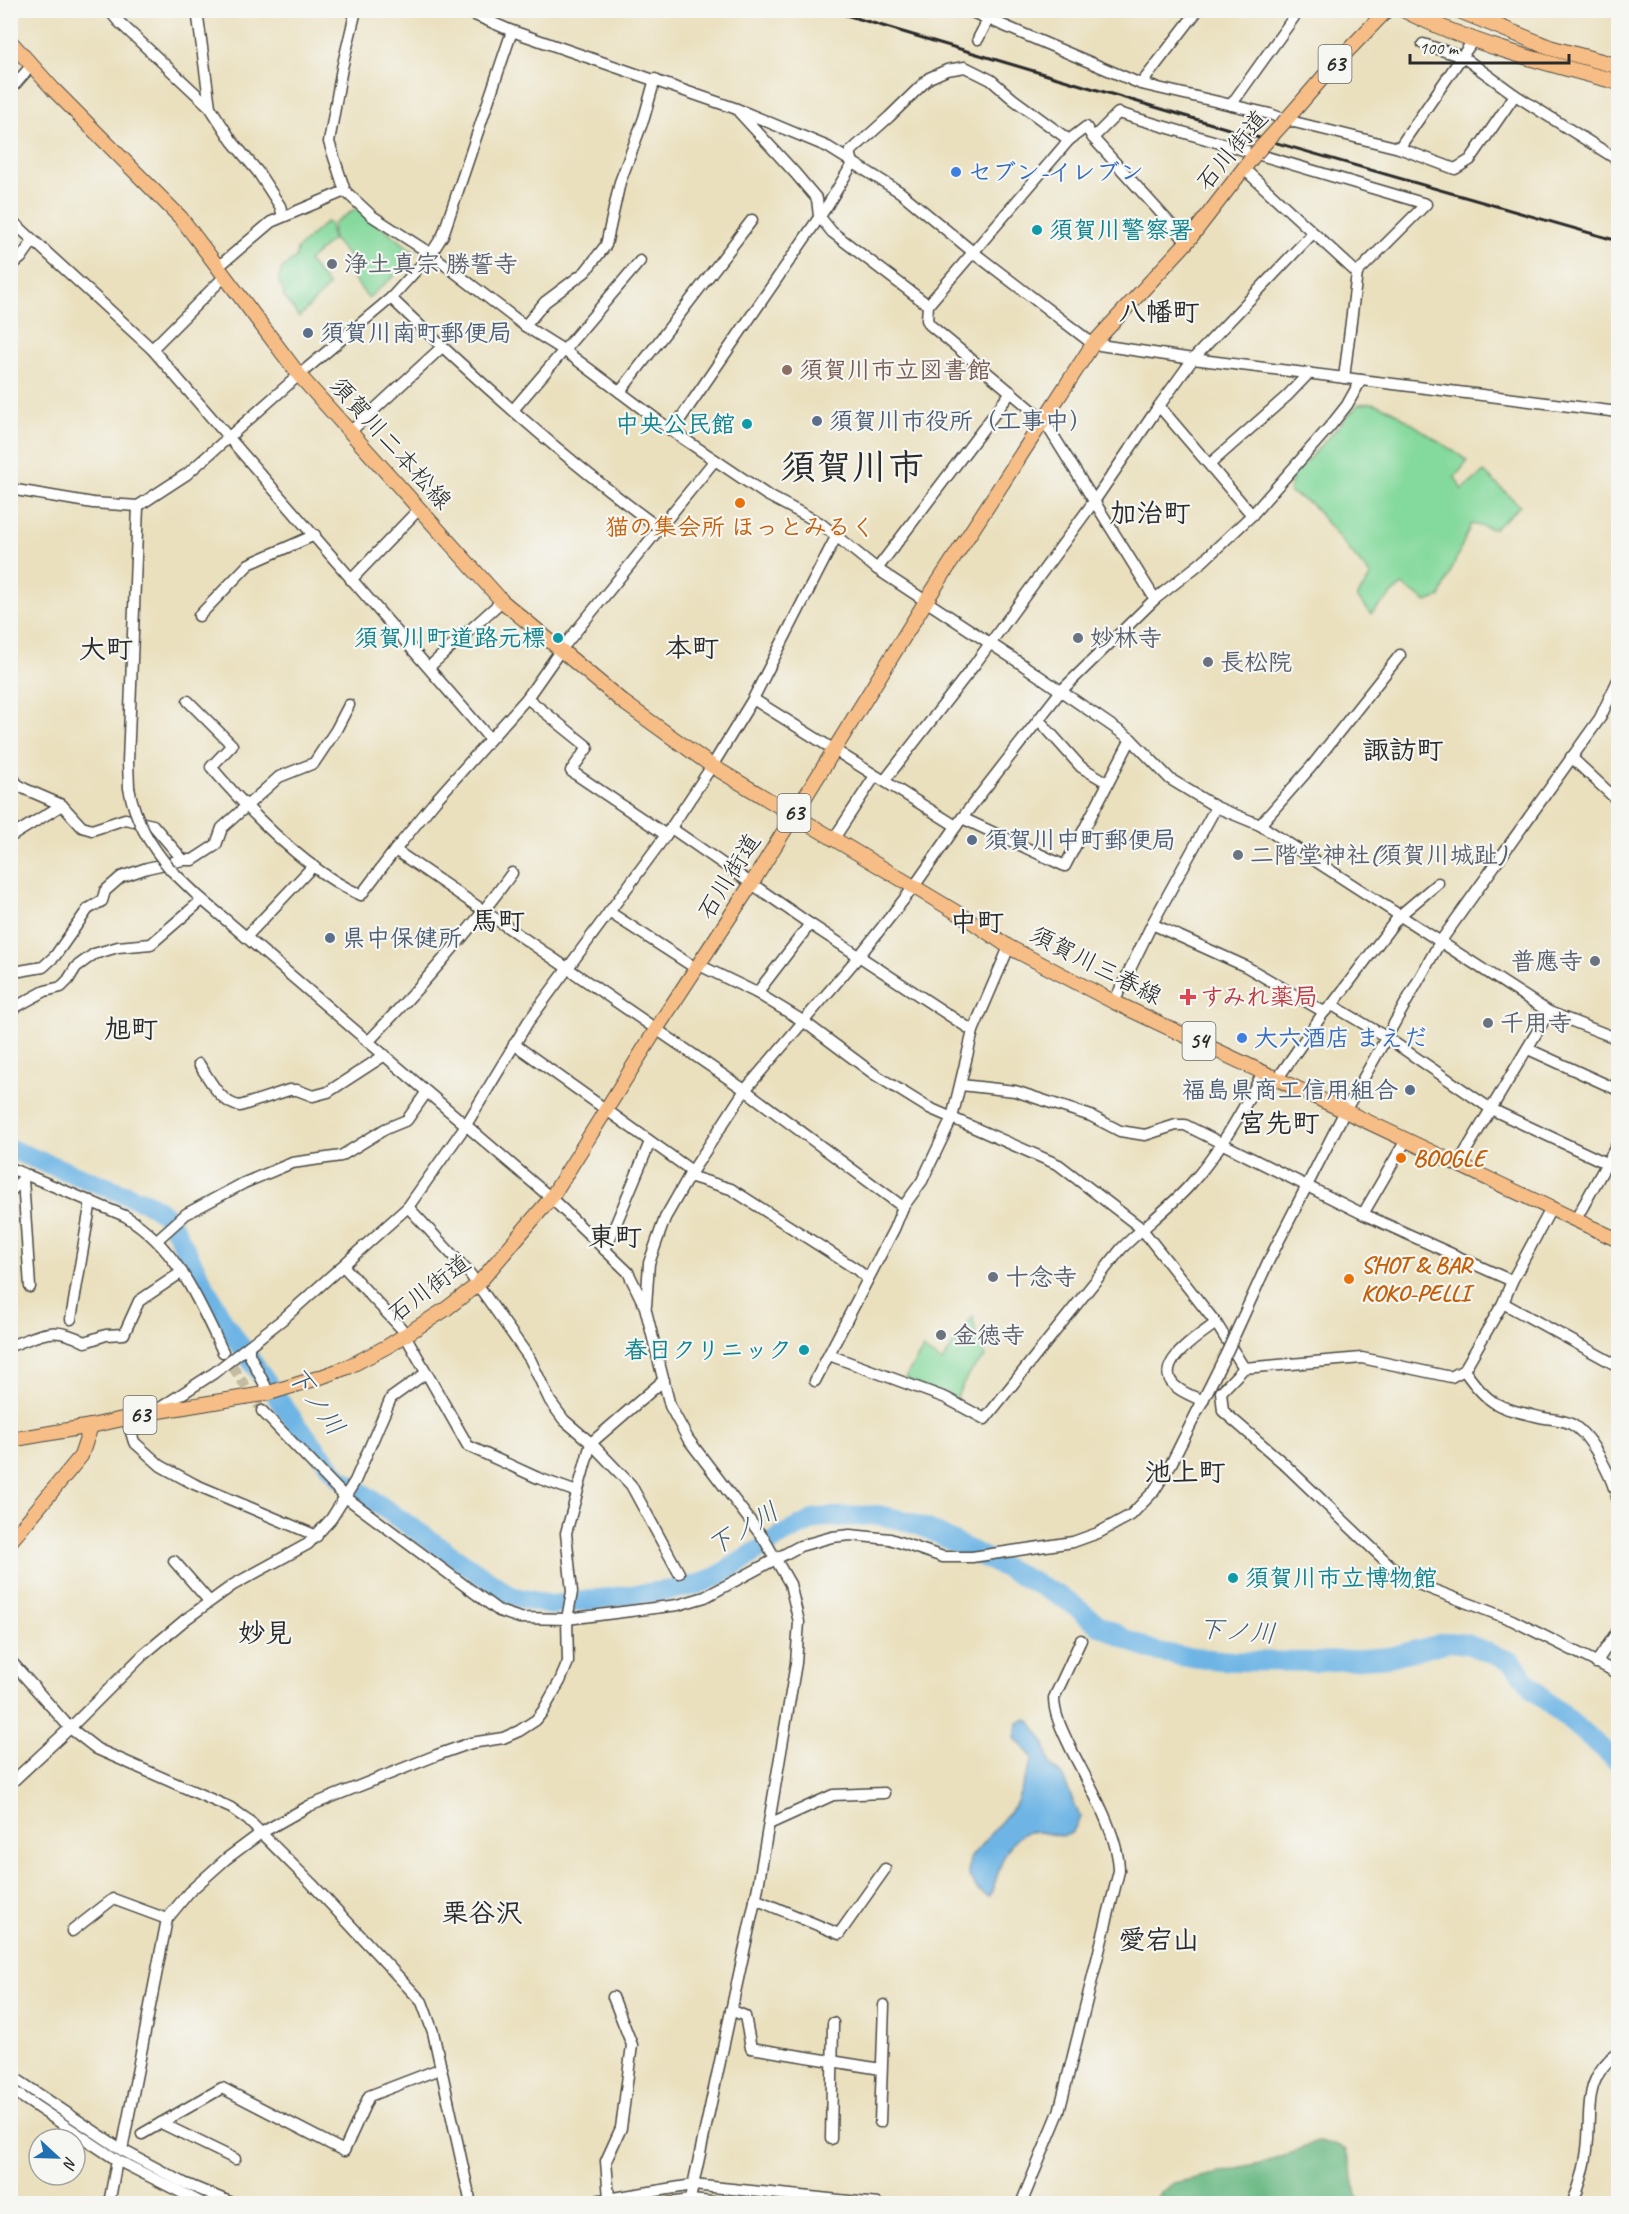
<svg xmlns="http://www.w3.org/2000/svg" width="1629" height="2214" font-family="Caveat,'Klee One',sans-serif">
<rect width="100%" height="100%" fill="#f6f6f2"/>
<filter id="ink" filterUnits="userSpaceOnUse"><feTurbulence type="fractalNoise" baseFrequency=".0167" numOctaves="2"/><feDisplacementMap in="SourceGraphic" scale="12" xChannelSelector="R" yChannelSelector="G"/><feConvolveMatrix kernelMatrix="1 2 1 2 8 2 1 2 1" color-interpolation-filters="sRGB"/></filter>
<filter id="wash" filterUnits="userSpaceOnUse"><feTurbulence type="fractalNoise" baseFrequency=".008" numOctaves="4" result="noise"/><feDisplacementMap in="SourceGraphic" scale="24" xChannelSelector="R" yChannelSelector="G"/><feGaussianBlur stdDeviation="1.35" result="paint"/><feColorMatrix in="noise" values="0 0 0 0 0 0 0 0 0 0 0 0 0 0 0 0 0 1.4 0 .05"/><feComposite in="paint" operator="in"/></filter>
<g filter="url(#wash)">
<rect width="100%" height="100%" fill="#eae0be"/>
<g fill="#84d99c" stroke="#588264" stroke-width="1.5">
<polygon points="357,208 416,253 394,276 368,298 350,274 357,266 333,239 333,224"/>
<polygon points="326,222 330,224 332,240 308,261 329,286 299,317 283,295 284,292 278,280 282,268 296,258 297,249"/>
<polygon points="1372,403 1390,409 1468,461 1455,477 1462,490 1484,472 1520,506 1494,529 1471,524 1440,597 1427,602 1402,585 1371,614 1357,597 1371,576 1311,504 1289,492 1292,477 1359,404"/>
<polygon points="973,1316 976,1335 986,1357 969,1373 954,1402 905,1378 923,1349 942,1362"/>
</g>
<polygon fill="#6bb984" stroke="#4b7258" stroke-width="1.5" points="1317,2142 1335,2144 1346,2150 1359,2203 1154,2203 1161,2192 1174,2183 1269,2162"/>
<path fill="#6eb5e5" stroke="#4c7088" stroke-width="1.5" d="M1026,1719L1031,1722L1044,1741L1051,1765L1062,1776L1080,1817C1078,1821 1075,1830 1071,1833C1061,1842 1035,1825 1021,1835C999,1851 1000,1876 989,1897L978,1890L971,1880L968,1873L970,1858L1016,1804L1033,1758L1015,1738L1018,1723Z"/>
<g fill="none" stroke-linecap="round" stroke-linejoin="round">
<polyline stroke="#6eb5e5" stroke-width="20" points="10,1149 150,1204 165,1215 178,1235 223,1321 294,1421 339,1477 511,1596 551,1605 672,1590 696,1585 718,1576 784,1534 817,1518 878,1515 902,1520 928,1529 1033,1582 1068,1601 1099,1625 1132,1642 1154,1651 1186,1657 1233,1661 1320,1662 1389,1657 1449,1642 1467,1644 1512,1662 1536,1692 1613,1758 1618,1760"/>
</g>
</g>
<g filter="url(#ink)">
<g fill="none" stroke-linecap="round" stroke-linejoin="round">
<polyline stroke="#c4bca1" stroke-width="10" stroke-dasharray="10 5" stroke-linecap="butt" points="224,1354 262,1411"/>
<g stroke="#484641" stroke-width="13">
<g id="minor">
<polyline points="109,10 118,21 210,107 232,141 258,172 280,206 283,216"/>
<polyline points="197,10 210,107"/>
<polyline points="356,10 342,68 329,142 345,191 372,216 431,254 525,326 565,351 672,431 767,495 820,523 877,569 1020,663 1131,739 1170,779 1216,807 1260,825 1549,1012 1618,1039"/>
<polyline points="463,10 512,31 737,109 828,147 900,192 973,252 1093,344 1193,359 1618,412"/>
<polyline points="967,10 1141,84 1270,114 1286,120 1399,148 1455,169 1470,160 1515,95"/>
<polyline points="978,39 993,10"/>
<polyline points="1423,44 1463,57 1515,95 1618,160"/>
<polyline points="1141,84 1198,10"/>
<polyline points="10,90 32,65"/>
<polyline points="1231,105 1299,10"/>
<polyline points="739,112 795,173 817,199 819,216 832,232 928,305"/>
<polyline points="1093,138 1187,242"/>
<polyline points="1399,148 1474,39"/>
<polyline points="1243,168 1357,273 1344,378"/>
<polyline points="10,219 152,349 490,739"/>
<polyline points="10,267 21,258 33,241"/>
<polyline points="218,267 271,222 345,191"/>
<path d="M391,298C475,379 564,459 659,528"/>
<polyline points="525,326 545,302 585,272 606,245 620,182 644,118 655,79"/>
<polyline points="152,349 224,277"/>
<polyline points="620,392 752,220"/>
<polyline points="1159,406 1252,515"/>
<polyline points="513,410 640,261"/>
<polyline points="351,431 442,347"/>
<polyline points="672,431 827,206 853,163 850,152 889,117 929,78 947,70 965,67 991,80 1013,99 1069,140"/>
<polyline points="1210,464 1287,396 1309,373"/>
<polyline points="10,489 93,503 138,506 187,474 299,375 391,298 431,254 443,235 512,31"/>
<polyline points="877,569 1011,392"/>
<polyline points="351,580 419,509"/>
<polyline points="1155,599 1043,419 930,325 927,320 928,305 1069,140 1086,127 1093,138 1118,113 1426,204 1357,273"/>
<polyline points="199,616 249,564 315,535"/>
<polyline points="429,667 502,601"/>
<polyline points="527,698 588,747 571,771 666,835"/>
<polyline points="753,699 956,826"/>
<path d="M188,701L232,745L211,767C249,811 308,872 361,895L395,850L435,801L527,698L560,651L715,460"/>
<polyline points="1039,720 1081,767 1108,783"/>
<polyline points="1571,757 1618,801"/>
<polyline points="10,773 17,784 25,789 62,805 82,827 92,830 125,819 153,825 183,860"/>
<polyline points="885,780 975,664 1095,500 1159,406 1193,359 1313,233"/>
<polyline points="129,788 128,762 138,506"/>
<polyline points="962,818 1065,866 1131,739"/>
<polyline points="1260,825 1311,767 1400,655"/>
<polyline points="671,828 810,924 973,1031"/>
<polyline points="10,837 62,805"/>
<polyline points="833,840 875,776"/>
<polyline points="395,850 745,1090 903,1207"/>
<polyline points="171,870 198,896 551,1198 628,1272 645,1307 670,1406 688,1439 764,1539 790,1584 799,1622 796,1663 758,1887 689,2204"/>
<polyline points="609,912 697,969"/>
<polyline points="1152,924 1245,966 1324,1012"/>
<polyline points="246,937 313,866"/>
<polyline points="699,965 757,993 803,1021 874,1074 927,1107 1059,1165 1141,1228 1216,1323 1244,1368"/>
<polyline points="10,975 14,972 43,967 55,956 88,909 102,901 105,891 121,877 147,868 183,860 193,860 216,845 222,828 279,777 314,763 336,730 349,705"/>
<polyline points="757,993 810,924"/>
<polyline points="1114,1002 1152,924 1216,807"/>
<polyline points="1332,1005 1386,1037 1491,1109 1606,1163"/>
<polyline points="10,1010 45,991 61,987 68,980 76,967 94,954 118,947 151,944 202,900"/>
<path d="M368,1042C419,988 468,934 512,873"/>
<polyline points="514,1044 692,1171"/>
<polyline points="1528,1049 1618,1090"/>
<path d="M199,1064C210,1080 221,1104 240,1106L289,1090H297L313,1096L328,1092L385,1055"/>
<polyline points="1278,1078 1324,1012 1332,1005 1399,916 1438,883"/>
<polyline points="961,1085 1015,1091 1091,1116 1120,1131 1145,1135 1176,1125 1185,1125 1363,1214 1512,1281"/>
<polyline points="1458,1164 1549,1012"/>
<path d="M10,1168L125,1216C176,1246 199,1301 223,1352"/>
<polyline points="689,1176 731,1189 856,1269 867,1278"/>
<polyline points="23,1179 30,1287"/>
<polyline points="10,1192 25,1177"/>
<polyline points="408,1207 470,1274 530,1359 550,1401 564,1420 591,1443 631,1485 679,1573"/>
<polyline points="1552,1207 1512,1281 1503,1303 1464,1370 1451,1377 1362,1358 1244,1368 1221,1392 1223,1411 1282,1462 1397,1572 1418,1584 1512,1620 1608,1668 1618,1675"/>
<polyline points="1363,1214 1406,1140"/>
<polyline points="1576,1219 1618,1143"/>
<polyline points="158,1239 186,1214 244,1183 292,1163 341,1156 385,1129 407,1120 426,1093"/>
<polyline points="605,1250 650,1142"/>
<polyline points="1268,1262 1345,1111 1440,942 1600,718 1618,680"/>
<polyline points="344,1267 401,1328 468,1446 538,1478 577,1492"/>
<polyline points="1503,1303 1618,1366"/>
<polyline points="646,1306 649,1263 665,1218 689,1176 745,1090 860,955 913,888 962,818 1060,692 1155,599 1202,562 1252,515 1332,424 1347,405 1361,380"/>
<polyline points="71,1319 91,1201"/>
<path d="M10,1346C43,1334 52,1325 85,1342L106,1335L124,1334L139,1301L182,1272"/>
<polyline points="249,1346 249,1354 269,1393"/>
<path d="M829,1355L946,1398L985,1419L1121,1249C1143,1227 1168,1209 1189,1186C1220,1152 1242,1111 1264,1071"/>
<path d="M1464,1370C1490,1408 1501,1408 1544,1418C1552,1419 1564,1420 1571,1424C1592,1435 1616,1483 1618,1506"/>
<polyline points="815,1381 894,1229 903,1207 922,1181 952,1118 973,1031 1009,947"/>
<path d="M1203,1401C1193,1396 1182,1393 1174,1385C1152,1364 1202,1334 1216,1323"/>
<polyline points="157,1410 214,1373 283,1319 408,1207 466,1125 528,1022 666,835 712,766 753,699 837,535"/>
<polyline points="262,1411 344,1496 499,1611 520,1618 567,1619 678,1605 705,1597 800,1546 832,1537 850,1535 890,1539 943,1557 972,1557 1073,1542 1098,1533 1131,1515 1154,1491 1171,1464 1226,1354"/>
<polyline points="127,1419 134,1442 161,1466 194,1484 317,1536"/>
<polyline points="174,1561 209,1601"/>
<polyline points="10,1660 70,1728 97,1749 231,1808 248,1820 312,1884 422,2002 433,2032 471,2204"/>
<polyline points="1596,1663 1618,1630"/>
<polyline points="10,1784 70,1728 143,1655 186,1619 233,1585 308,1544 331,1519 355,1481 391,1398 426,1373"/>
<polyline points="769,1824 833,1795 884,1793"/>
<polyline points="755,1899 839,1934 885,1869"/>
<polyline points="72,1931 113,1899 167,1919"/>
<polyline points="731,2010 745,2016 751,2048 881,2069"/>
<polyline points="10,2075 122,2150 184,2183 235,2204"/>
<polyline points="10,2089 117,2160 204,2204"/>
<polyline points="880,2122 884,2005"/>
<polyline points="161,2123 235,2159"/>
<polyline points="142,2134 222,2088 344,2151 369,2096 442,2068"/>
<polyline points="831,2139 833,2023"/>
<polyline points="122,2150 167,1919 189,1892 226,1859 261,1833 309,1806 437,1755 471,1743 503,1738 519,1731 536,1720 543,1711 560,1681 568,1662 567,1619 572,1592 566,1533 591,1443 664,1380"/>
<polyline points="609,2198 606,2161 621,2128 632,2045 613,1997"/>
<polyline points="109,2204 117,2160"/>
<polyline points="576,2204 693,2185 878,2204"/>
<polyline points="663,2204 690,2200 734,2204"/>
<path d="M1021,2204L1059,2112L1119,1871C1119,1834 1087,1781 1070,1747C1063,1732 1054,1715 1054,1698L1081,1640"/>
<path d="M1572,2204C1580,2186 1585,2169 1587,2150C1592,2110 1581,2081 1618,2052"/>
</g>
</g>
<g stroke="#484641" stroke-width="16">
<g id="major">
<polyline points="10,41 53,89 181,218 299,375 502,601 623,702 712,766 971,921 1009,947 1114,1002 1618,1240"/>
<polyline points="1286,120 1331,68 1387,10"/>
<polyline points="10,1440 91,1426 154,1412 269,1393 318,1378 348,1367 388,1346 446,1309 477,1285 551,1198 657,1028 752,883 926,601 1093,344 1187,242 1255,154"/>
<polyline points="10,1542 81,1456 91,1426"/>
</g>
</g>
<g stroke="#484641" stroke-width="17">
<g id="highway">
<path d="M1404,10C1471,44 1546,63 1618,82"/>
<polyline points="1458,10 1551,48 1618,66"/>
</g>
</g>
<use href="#minor" stroke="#fff" stroke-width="10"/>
<use href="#major" stroke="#f6be86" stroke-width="14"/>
<use href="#highway" stroke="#f6be86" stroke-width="15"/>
<polyline stroke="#2b2b2b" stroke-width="3" points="829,10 1249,135 1618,241"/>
<g stroke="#484641" stroke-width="13" stroke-linecap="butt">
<g id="minor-bridge">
<path d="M129,788C135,821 150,845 171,870"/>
<polyline points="1226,1354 1268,1262"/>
</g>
</g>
<g stroke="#484641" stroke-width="16" stroke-linecap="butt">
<polyline id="major-bridge" points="1255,154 1286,120"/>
</g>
<use href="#minor-bridge" stroke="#fff" stroke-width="10"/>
<use href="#major-bridge" stroke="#f6be86" stroke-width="14"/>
</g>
</g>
<g fill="#3f7fe0" stroke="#f6f6f2" stroke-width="2">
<circle cx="956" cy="172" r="6"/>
<circle cx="1242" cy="1038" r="6"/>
</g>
<g fill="#0f9aa8" stroke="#f6f6f2" stroke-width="2">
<circle cx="1037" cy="230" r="6"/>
<circle cx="747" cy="424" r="6"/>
<circle cx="558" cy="638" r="6"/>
<circle cx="804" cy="1350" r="6"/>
<circle cx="1233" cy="1578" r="6"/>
</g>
<g fill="#6b7280" stroke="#f6f6f2" stroke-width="2">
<circle cx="332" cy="264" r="6"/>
<circle cx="1078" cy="638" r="6"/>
<circle cx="1208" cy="662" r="6"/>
<circle cx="1238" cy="855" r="6"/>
<circle cx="1595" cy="961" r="6"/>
<circle cx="1488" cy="1023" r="6"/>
<circle cx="993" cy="1277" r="6"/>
<circle cx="941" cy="1335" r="6"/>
</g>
<g fill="#5c6f8a" stroke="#f6f6f2" stroke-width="2">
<circle cx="308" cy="333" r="6"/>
<circle cx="817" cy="421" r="6"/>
<circle cx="972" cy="840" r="6"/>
<circle cx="330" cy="938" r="6"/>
<circle cx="1410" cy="1090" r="6"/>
</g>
<circle fill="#8d6e63" stroke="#f6f6f2" stroke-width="2" cx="787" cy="370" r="6"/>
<g fill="#e8710a" stroke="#f6f6f2" stroke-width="2">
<circle cx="740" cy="503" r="6"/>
<circle cx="1401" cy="1158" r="6"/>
<circle cx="1349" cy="1279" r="6"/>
</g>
<path fill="#e0444e" stroke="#f6f6f2" stroke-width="2" d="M1185 988h6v6h6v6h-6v6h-6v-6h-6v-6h6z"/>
<g text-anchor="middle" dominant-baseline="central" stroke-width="4.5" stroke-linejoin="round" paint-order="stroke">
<g fill="#f6f6f2" stroke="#686867" stroke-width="1.5">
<rect x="1318.5" y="45" width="33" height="38" rx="4.5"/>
<rect x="777.5" y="794" width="33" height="38" rx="4.5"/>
<rect x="1182.5" y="1022" width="33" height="38" rx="4.5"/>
<rect x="123.5" y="1396" width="33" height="38" rx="4.5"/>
</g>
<g font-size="22" font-weight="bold" fill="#2b2b2b">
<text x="1335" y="64">63</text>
<text x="794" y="813">63</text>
<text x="1199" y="1041">54</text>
<text x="140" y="1415">63</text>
</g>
<g font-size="24" fill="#2b2b2b" stroke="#f6f6f2">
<text transform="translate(1232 150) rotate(-50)">石川街道</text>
<text transform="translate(391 443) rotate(48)">須賀川二本松線</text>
<text transform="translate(729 876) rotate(-58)">石川街道</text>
<text transform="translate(1096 965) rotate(27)">須賀川三春線</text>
<text transform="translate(429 1288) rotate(-37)">石川街道</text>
</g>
<g font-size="24" font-weight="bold" fill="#366cbe" stroke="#f6f6f2" text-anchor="start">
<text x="968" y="172">セブン-イレブン</text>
<text x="1254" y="1038">大六酒店 まえだ</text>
</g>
<g font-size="24" font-weight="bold" fill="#0d838f" stroke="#f6f6f2" text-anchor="end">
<text x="1049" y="230" text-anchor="start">須賀川警察署</text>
<text x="735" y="424">中央公民館</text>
<text x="546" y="638">須賀川町道路元標</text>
<text x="792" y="1350">春日クリニック</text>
<text x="1245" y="1578" text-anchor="start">須賀川市立博物館</text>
</g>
<g font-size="24" font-weight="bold" fill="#5b616d" stroke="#f6f6f2" text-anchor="start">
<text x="344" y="264">浄土真宗 勝誓寺</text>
<text x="1090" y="638">妙林寺</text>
<text x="1220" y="662">長松院</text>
<text x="1250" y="855">二階堂神社(須賀川城趾)</text>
<text x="1583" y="961" text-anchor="end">普應寺</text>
<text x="1500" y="1023">千用寺</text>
<text x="1005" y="1277">十念寺</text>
<text x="953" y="1335">金徳寺</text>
</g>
<g font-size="24" font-weight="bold" fill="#4e5e75" stroke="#f6f6f2" text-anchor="start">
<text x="320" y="333">須賀川南町郵便局</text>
<text x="829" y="421">須賀川市役所（工事中）</text>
<text x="984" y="840">須賀川中町郵便局</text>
<text x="342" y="938">県中保健所</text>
<text x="1398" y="1090" text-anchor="end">福島県商工信用組合</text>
</g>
<g font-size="24" font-weight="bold" fill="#785e54" stroke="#f6f6f2" text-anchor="start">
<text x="799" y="370">須賀川市立図書館</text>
</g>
<g font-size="24" font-weight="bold" fill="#c56008" stroke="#f6f6f2" text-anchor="start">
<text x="740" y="527" text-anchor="middle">猫の集会所 ほっとみるく</text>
<text x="1413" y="1158">BOOGLE</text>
<text x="1361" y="1265">SHOT &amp; BAR<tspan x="1361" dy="28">KOKO-PELLI</tspan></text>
</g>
<g font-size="24" font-weight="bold" fill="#be3a42" stroke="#f6f6f2" text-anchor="start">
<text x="1200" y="997">すみれ薬局</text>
</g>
<g font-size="26" font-style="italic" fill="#425b6c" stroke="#f6f6f2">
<text transform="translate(316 1401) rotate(54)">下ノ川</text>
<text transform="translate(743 1529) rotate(-31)">下ノ川</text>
<text transform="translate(1237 1631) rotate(4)">下ノ川</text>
</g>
<g font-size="27" font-weight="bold" fill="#2b2b2b" stroke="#f6f6f2">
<text x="1159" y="312">八幡町</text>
<text x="1150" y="513">加治町</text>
<text x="692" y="648">本町</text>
<text x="106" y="649">大町</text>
<text x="1403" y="750">諏訪町</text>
<text x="498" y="921">馬町</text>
<text x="977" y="922">中町</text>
<text x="131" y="1029">旭町</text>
<text x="1279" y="1123">宮先町</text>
<text x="615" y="1237">東町</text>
<text x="1185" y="1472">池上町</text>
<text x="265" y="1633">妙見</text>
<text x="482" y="1913">栗谷沢</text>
<text x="1159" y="1940">愛宕山</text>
</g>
<g font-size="36" font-weight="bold" fill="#2b2b2b" stroke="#f6f6f2">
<text x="852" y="467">須賀川市</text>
</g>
</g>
<rect width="1629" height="2214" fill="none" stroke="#f6f6f2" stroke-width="36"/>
<g transform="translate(57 2157) rotate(112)"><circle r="28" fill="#f6f6f2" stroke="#a5a5a2" stroke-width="1.5"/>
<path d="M0-4.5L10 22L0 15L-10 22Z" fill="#1f6fb2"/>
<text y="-9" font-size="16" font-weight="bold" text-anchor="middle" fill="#2b2b2b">N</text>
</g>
<path d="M1410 54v9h159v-9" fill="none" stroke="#2b2b2b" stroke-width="3"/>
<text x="1419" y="54" font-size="18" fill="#2b2b2b" stroke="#f6f6f2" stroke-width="4.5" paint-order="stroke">100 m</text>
</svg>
